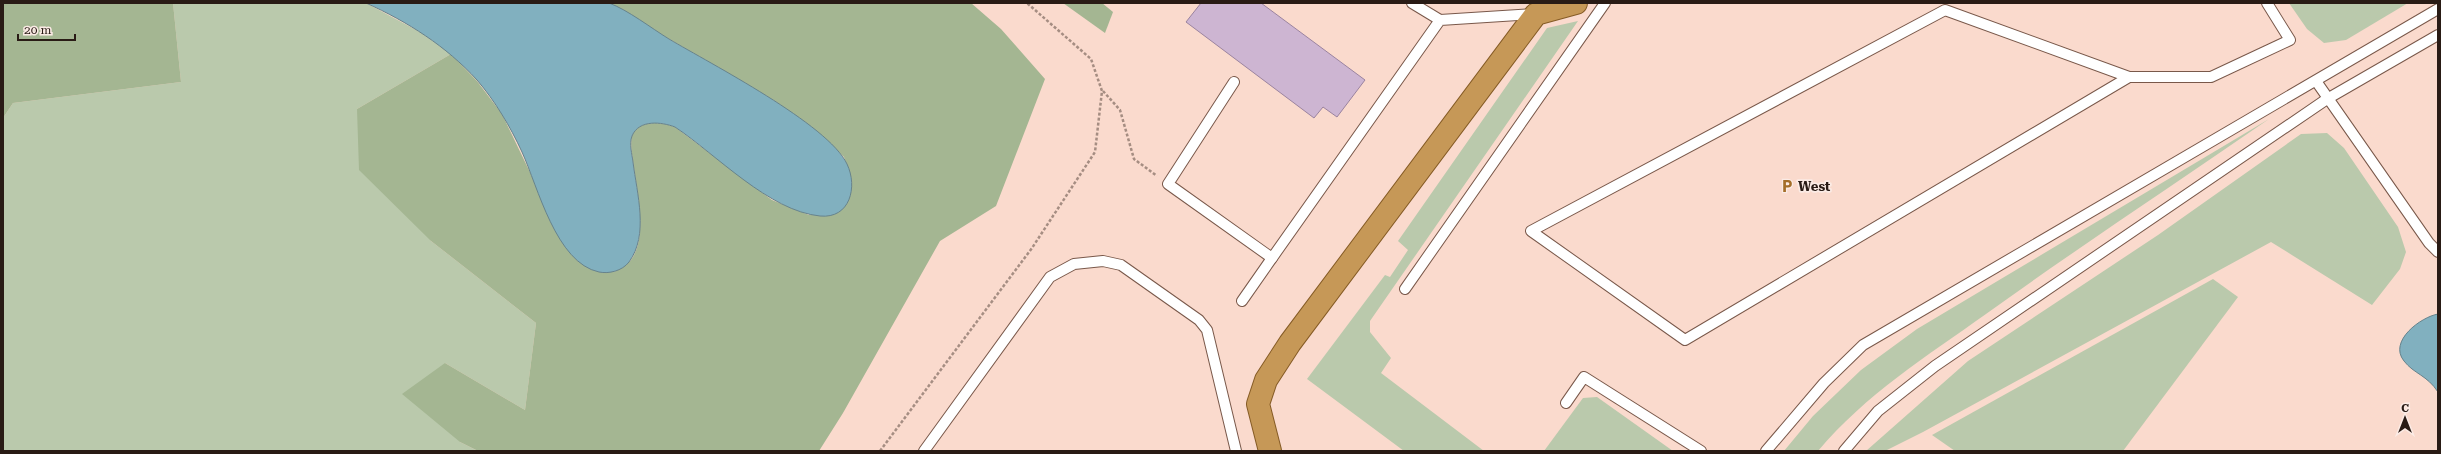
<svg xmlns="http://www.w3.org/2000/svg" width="2441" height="454" font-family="'Roboto Serif',serif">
<rect width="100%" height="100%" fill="#fadacd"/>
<g fill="#bac9ac">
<polygon points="173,3 366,3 420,32 451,54 357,109 431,241 536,323 525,410 445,363 460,442 478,451 3,451 3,118 13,103 181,82"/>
<polygon points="2289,3 2408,3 2346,40 2324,43 2307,29"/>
<polygon points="1578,21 1370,321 1370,332 1391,358 1381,373 1484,451 1404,451 1307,379 1385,275 1390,277 1408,250 1398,241 1547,28"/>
<path d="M2269,119C2175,184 2079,247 1986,314C1927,356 1865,395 1818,451H1784L1813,416L1861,370L1917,329Z"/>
<polygon points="2327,133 2344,148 2398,227 2406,252 2400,269 2372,305 2271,242 1923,432 1885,451 1866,451 1968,361 2158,235 2301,134"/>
<polygon points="2213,279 2238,297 2123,451 1955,451 1932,435"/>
<polygon points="1597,397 1673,451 1544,451 1583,398"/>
</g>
<g fill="#a4b692">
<polygon points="3,3 173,3 181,82 13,103 3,118"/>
<path d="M608,3H971L1001,29L1045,79L996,206L940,241L843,413L819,451H478L460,442L402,394L445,363L525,410L536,323L431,241L359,170L357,109L451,54L477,81L502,114L539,191L614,272C622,267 630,264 634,255C647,231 636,186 633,161C632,153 630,144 632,136C638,119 662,122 675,127L772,200L809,215L852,182L844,157L818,133L776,102Z"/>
<polygon points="1063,3 1102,3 1113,12 1105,33"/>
</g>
<g fill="#81b0bf" stroke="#67838c">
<path d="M366,3C426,3 486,3 546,3C561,3 596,0 609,3C628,10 651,28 669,39C711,64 828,124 847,164C858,187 850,219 820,216C769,211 717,155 675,127C662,122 639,119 632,136C629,144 632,154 633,162C637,194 649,235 629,262C622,271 609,274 599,272C556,263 538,187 522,152C510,126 495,101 477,80C446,46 408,22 366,3Z"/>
<path d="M2438,314V392C2427,375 2414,374 2404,361C2388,341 2421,317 2438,314Z"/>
</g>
<polygon fill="#cdb5d2" stroke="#9a839f" points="1201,3 1261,3 1365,80 1337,117 1323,107 1314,118 1186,22"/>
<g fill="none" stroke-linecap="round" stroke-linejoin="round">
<g stroke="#79584a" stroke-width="12">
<g id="service">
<polyline points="1412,3 1440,20"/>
<polyline points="2129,77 1685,340 1531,231 1945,10 2129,77 2211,77 2290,40 2267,3"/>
<polyline points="2316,81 2429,243 2438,252"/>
<polyline points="1234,82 1168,184 1272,258 1242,301"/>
<polyline points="1272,258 1440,20 1534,14"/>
<polyline points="1405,289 1605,3"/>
<polyline points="1566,403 1584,377 1701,451"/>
<polyline points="924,451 1050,277 1074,264 1103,261 1121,265 1199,320 1207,330 1236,451"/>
<polyline points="1766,451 1824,383 1863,345 2438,9"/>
<polyline points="1844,451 1878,411 1935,366 2327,99 2438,35"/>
</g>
</g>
<g stroke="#855b25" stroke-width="24">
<polyline id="trunk" points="1270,451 1258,404 1266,380 1290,343 1536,14 1576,3"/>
</g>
<g stroke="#a58d82" stroke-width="2.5" stroke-dasharray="3 2" stroke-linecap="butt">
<polyline points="1103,91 1120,110 1134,159 1157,176"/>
<polyline points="880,451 1032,248 1095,152 1102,91 1091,59 1027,3"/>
</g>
<use href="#service" stroke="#fff" stroke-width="10"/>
<use href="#trunk" stroke="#c69857" stroke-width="22"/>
</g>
<defs>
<g id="parking-bare" transform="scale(1.08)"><path d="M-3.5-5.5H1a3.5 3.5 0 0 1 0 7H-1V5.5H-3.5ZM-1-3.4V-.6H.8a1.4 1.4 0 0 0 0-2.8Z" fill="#a46d28" stroke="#fbebe5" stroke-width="2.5" paint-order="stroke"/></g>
</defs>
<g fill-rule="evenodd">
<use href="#parking-bare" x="1787" y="186"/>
</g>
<g text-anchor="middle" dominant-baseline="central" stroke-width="3.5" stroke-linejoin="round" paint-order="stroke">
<g font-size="13" font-weight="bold" fill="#291b15" stroke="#fbebe5" text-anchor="start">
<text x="1798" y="186">West</text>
</g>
</g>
<rect width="2441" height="454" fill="none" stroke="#291b15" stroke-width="8"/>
<g transform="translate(2405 418)" stroke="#fbebe5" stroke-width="3" paint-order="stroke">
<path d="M0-3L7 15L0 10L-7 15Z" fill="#291b15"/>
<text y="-6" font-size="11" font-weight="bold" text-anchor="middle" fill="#291b15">С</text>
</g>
<path d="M18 34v6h57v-6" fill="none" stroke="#291b15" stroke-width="2"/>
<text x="24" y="34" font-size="12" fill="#291b15" stroke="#fbebe5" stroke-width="3" paint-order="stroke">20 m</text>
</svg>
